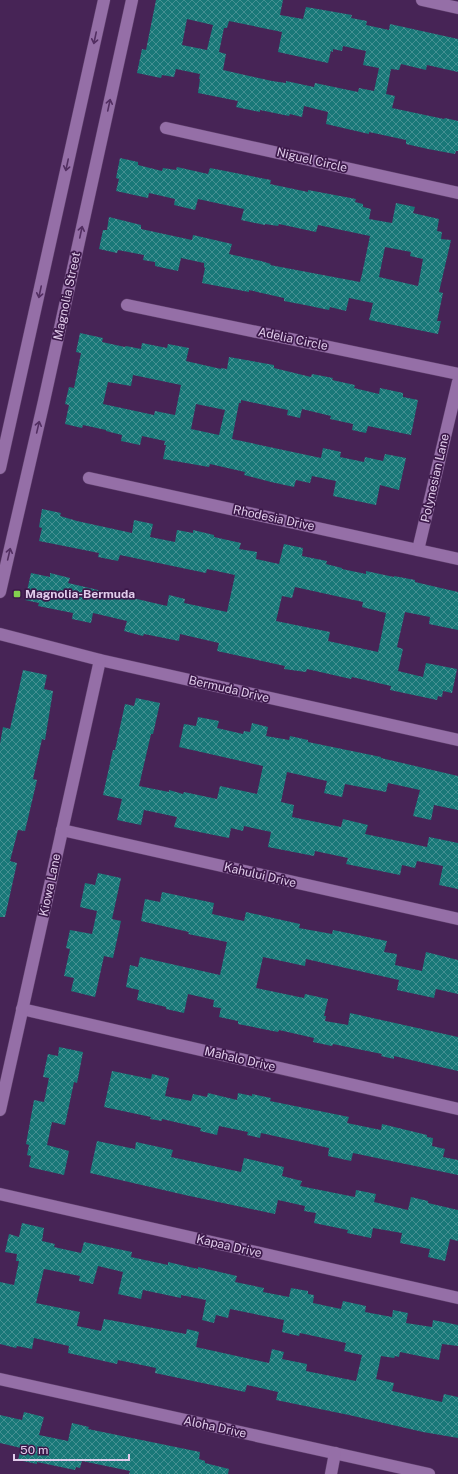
<svg xmlns="http://www.w3.org/2000/svg" width="458" height="1474" font-family="'Public Sans',sans-serif">
<defs>
<pattern id="building-cross-hatch" width="8" height="8" patternUnits="userSpaceOnUse"><rect width="8" height="8" fill="#197878"/><path d="M0 0l8 8M0 8l8-8" fill="none" stroke="#459092"/></pattern>
</defs>
<rect width="100%" height="100%" fill="#472456"/>
<g fill="url(#building-cross-hatch)" fill-rule="evenodd">
<path d="M156,0H283L280,15L303,19L306,7L352,15L351,18L367,21L366,25L389,30L390,24L458,39V72L427,65L426,70L401,64L399,70L391,69L386,94L395,96L392,108L444,119L445,118L458,121V151H456L455,154L428,149L406,144V140L369,132V134L326,124L328,112L304,106L302,117L290,114L289,116L260,110V112L236,107L238,101L198,93L200,79H199L200,74L176,69L174,77L162,75L161,78L137,73L142,49L146,50ZM187,19L213,25L207,50L182,45ZM229,21L282,32L278,52L328,63L331,51L333,52V49L342,51L343,46L366,51L363,65L379,68L374,91L359,88L358,92L315,83L314,87L286,81V83L272,81L223,70L226,54L219,52L224,28H227Z"/>
<path d="M120,158L138,162V165L162,171L163,168L176,170L177,167L208,174L210,168L271,180L270,184L308,192V190L356,199L355,202L363,204V207L371,209L369,219L392,223L396,203L415,207L413,213L439,219L437,231L442,232L441,239L451,240L439,292L443,293L437,321H441L438,334L369,320L373,303L349,298L346,311L330,307L329,310L305,305L284,301V298L249,290V292L202,283L205,268L204,267V263L181,258L178,271L155,266V262L143,260L144,255L118,250L117,253L99,249L103,230H107L109,217L141,225V229L192,240L193,235L232,244L229,254L261,261L271,264L270,265L360,282L362,274L370,236L318,225L316,232L279,224L278,226L265,224V225L241,220L244,209L198,199L195,210L174,205L175,199L149,193L148,198L116,191L119,179L116,178ZM385,247L411,252L410,256L423,259L418,286L379,277Z"/>
<path d="M80,333L103,338L102,342L125,347L126,346L141,349L142,343L167,348L168,344L189,348L186,361L221,369V368L227,369L229,357L274,365V368L311,377L312,374L333,378L332,380L355,385L354,388L379,394L380,388L403,393V397L418,400L411,435L368,426L366,433L352,430L353,424L330,419L331,416L302,409L300,418L287,415L288,410L241,400V403H239L232,439L321,458L323,448L341,452L340,457L364,462L365,457L383,461L385,454L406,458L399,490L380,485L376,505L333,496L336,481L312,476L310,483L296,480L294,487L271,482L244,475L245,472L210,464L209,467L163,459L166,445H164L165,441L142,436L140,445L121,441L122,435L106,431V430L83,425L82,428L65,424L69,405L65,404L69,387L74,388L81,353L76,352ZM133,375L181,385L175,415L155,411L154,415L103,404L108,382L131,386ZM196,404L225,410L219,435L191,429Z"/>
<path d="M42,509L61,513L60,516L77,521L132,533L134,520L153,524L150,537L175,542L177,530L193,533V530L214,535V537L241,543L239,549L257,552L256,559L279,564L284,544L303,548L302,556L327,561L326,564L342,568V569L366,574V571L394,577V576L415,580V582L458,592V630L429,624L430,617L405,612L397,647L403,649L398,671L423,677L426,663L457,669L452,693L443,691L442,697L438,696L437,700L390,690L391,686L352,677L351,679L307,669L306,672L284,669L285,666L217,651L219,643L180,634L179,641L144,634L143,636L124,631L127,621L93,613L91,623L72,619L73,613L38,606L39,603L25,600L31,573L50,577V573L70,578L68,583L167,606L169,595L185,599L184,603L227,612L235,575L207,569L206,573L120,555L118,561L98,557L99,553L39,541L42,528L39,527ZM295,587L363,602L362,607L386,613L378,652L328,641L330,632L276,621L282,596L292,598Z"/>
<polygon points="23,670 47,675 44,689 53,691 45,740 42,739 33,779 37,780 25,831 18,830 10,861 17,863 5,917 0,917 0,744 3,727 10,729"/>
<polygon points="136,698 160,703 153,734 151,734 139,786 169,792 169,790 183,794 184,792 217,799 220,786 257,794 263,766 179,747 184,724 196,726 198,717 219,721 217,728 243,734 244,731 250,732 252,723 268,727 266,736 289,740 290,736 308,740 308,742 381,757 381,758 458,776 458,810 434,805 431,820 413,816 420,790 388,783 386,792 345,784 342,797 324,793 327,781 287,772 281,802 294,805 292,817 341,827 343,819 368,825 365,834 427,847 429,837 458,843 458,889 439,885 443,866 417,861 415,868 402,865 400,875 346,864 348,858 315,851 314,856 268,847 271,832 244,826 243,831 231,828 229,838 174,827 177,817 144,810 141,825 117,820 122,799 103,795 113,750 115,750 125,704 134,706"/>
<polygon points="98,873 121,878 112,919 121,921 113,958 104,956 95,997 71,991 74,978 64,976 70,949 66,948 70,930 92,934 97,911 80,907 85,883 95,885"/>
<polygon points="162,892 214,903 212,914 244,921 246,912 300,924 299,928 332,934 333,930 387,941 384,952 397,954 395,965 422,971 426,952 458,960 458,994 436,989 434,998 397,990 399,980 306,959 305,966 263,957 256,988 304,998 305,994 328,999 324,1016 326,1016 325,1021 348,1025 350,1013 458,1037 458,1071 394,1056 394,1059 381,1056 382,1054 333,1044 332,1046 313,1042 314,1038 279,1030 278,1032 238,1024 238,1021 219,1017 221,1008 213,1007 214,1000 188,994 184,1013 166,1009 166,1007 137,1000 139,990 126,987 130,965 138,967 140,957 220,975 227,942 188,934 189,932 141,921 145,899 160,902"/>
<polygon points="59,1047 83,1052 77,1083 74,1082 65,1125 52,1122 47,1145 69,1151 64,1175 29,1167 31,1156 27,1155 29,1145 26,1144 34,1100 44,1102 49,1078 43,1077 48,1054 58,1056"/>
<polygon points="112,1071 151,1079 152,1074 169,1078 165,1096 191,1101 193,1094 207,1097 208,1093 237,1100 238,1093 252,1096 252,1094 271,1098 270,1101 349,1117 347,1123 381,1130 382,1124 427,1135 427,1137 433,1138 432,1146 445,1149 443,1157 458,1160 458,1175 353,1153 351,1161 328,1156 329,1148 261,1133 260,1138 247,1135 248,1132 219,1126 217,1135 200,1131 201,1128 162,1119 162,1121 150,1119 151,1117 104,1107"/>
<polygon points="97,1141 135,1149 136,1142 173,1150 171,1157 241,1172 244,1158 261,1162 284,1167 282,1176 302,1181 300,1186 355,1197 356,1190 376,1194 374,1202 408,1210 411,1197 428,1201 428,1203 458,1210 458,1241 450,1239 445,1261 428,1257 430,1249 400,1243 402,1233 373,1228 371,1238 347,1233 348,1230 314,1223 316,1213 304,1211 305,1206 278,1200 275,1214 185,1195 90,1173"/>
<path d="M22,1223L44,1228L42,1241L55,1244L54,1247L81,1253L84,1242L132,1252L131,1257L168,1265V1262L198,1269V1267L237,1276L235,1282L264,1288L263,1292L289,1297L291,1288L308,1291V1294L314,1295L313,1303L341,1309L343,1301L366,1306L365,1312L392,1317L393,1310L408,1313L406,1323L432,1327L433,1320L458,1325V1346L442,1344L439,1360L400,1352L399,1357L395,1356L394,1358L381,1356L376,1379L394,1383L392,1391L442,1402L444,1394L458,1397V1438L423,1432L349,1415L276,1400L278,1392L247,1385L245,1392L155,1373L156,1368L118,1360L117,1364L68,1353L69,1346L34,1338L32,1349L17,1346L16,1348L0,1344V1282L14,1285L19,1261H16L17,1254L5,1252L9,1234L19,1237ZM98,1266L123,1272L118,1294L141,1299L143,1290L181,1298V1295L206,1300L202,1320L214,1323L216,1315L228,1318L230,1309L284,1320L282,1332L299,1336L300,1333L346,1343L344,1351L362,1355L356,1381L306,1371L307,1364L282,1359L284,1352L272,1349L269,1363L196,1347L199,1332L187,1329L186,1334L104,1319L101,1331L77,1326L80,1312L36,1303L44,1269L80,1276L79,1281L93,1284Z"/>
<polygon points="24,1412 44,1417 39,1435 68,1441 72,1423 89,1427 88,1429 200,1452 199,1459 205,1461 205,1463 229,1469 228,1474 129,1474 130,1471 82,1461 80,1468 76,1467 75,1470 37,1462 37,1464 18,1460 21,1448 0,1443 0,1415 22,1420"/>
</g>
<g fill="none" stroke-linecap="round" stroke-linejoin="round">
<g stroke="#5f406c" stroke-width="13">
<g id="street">
<polyline points="422,0 458,8"/>
<polyline points="166,128 458,193"/>
<polyline points="127,305 458,374"/>
<polyline points="89,478 458,559"/>
<polyline points="418,550 458,382"/>
<polyline points="0,634 100,660 458,740"/>
<polyline points="62,830 458,919"/>
<polyline points="22,1009 458,1109"/>
<polyline points="0,1110 100,660"/>
<polyline points="0,1194 458,1298"/>
<polyline points="0,1379 429,1474"/>
<polyline points="331,1474 335,1453"/>
</g>
</g>
<g stroke="#5f406c" stroke-width="13">
<g id="secondary">
<polyline points="0,468 104,0"/>
<polyline points="0,592 44,401 132,0"/>
</g>
</g>
<use href="#street" stroke="#956fa7" stroke-width="12"/>
<use href="#secondary" stroke="#956fa7" stroke-width="12"/>
</g>
<defs><path id="oneway-shaft" d="M-6 0H5M1.5-3L5.5 0L1.5 3" fill="none" stroke-width="1.6" stroke-linecap="round" stroke-linejoin="round"/></defs>
<g stroke="#522e61">
<use href="#oneway-shaft" transform="translate(95 38) rotate(102)"/>
<use href="#oneway-shaft" transform="translate(109 105) rotate(-78)"/>
<use href="#oneway-shaft" transform="translate(67 165) rotate(102)"/>
<use href="#oneway-shaft" transform="translate(81 232) rotate(-78)"/>
<use href="#oneway-shaft" transform="translate(40 292) rotate(102)"/>
<use href="#oneway-shaft" transform="translate(38 427) rotate(-77)"/>
<use href="#oneway-shaft" transform="translate(9 554) rotate(-77)"/>
</g>
<rect fill="#83d04f" stroke="#3c194a" stroke-width="1.5" x="13" y="590" width="8" height="8" rx="2"/>
<g text-anchor="middle" dominant-baseline="central" stroke-width="3.5" stroke-linejoin="round" paint-order="stroke">
<g font-size="12" fill="#e1cceb" stroke="#3c194a">
<text transform="translate(312 160) rotate(13)">Niguel Circle</text>
<text transform="translate(67 296) rotate(-78)">Magnolia Street</text>
<text transform="translate(293 339) rotate(12)">Adelia Circle</text>
<text transform="translate(435 478) rotate(-77)">Polynesian Lane</text>
<text transform="translate(274 518) rotate(12)">Rhodesia Drive</text>
<text transform="translate(229 689) rotate(13)">Bermuda Drive</text>
<text transform="translate(260 875) rotate(13)">Kahului Drive</text>
<text transform="translate(50 885) rotate(-78)">Kiowa Lane</text>
<text transform="translate(240 1059) rotate(13)">Mahalo Drive</text>
<text transform="translate(229 1246) rotate(13)">Kapaa Drive</text>
<text transform="translate(215 1427) rotate(12)">Aloha Drive</text>
</g>
<g font-size="12" font-weight="bold" fill="#e1cceb" stroke="#3c194a" text-anchor="start">
<text x="25" y="594">Magnolia-Bermuda</text>
</g>
</g>
<path d="M14 1454v6h115v-6" fill="none" stroke="#e1cceb" stroke-width="2"/>
<text x="20" y="1454" font-size="12" fill="#e1cceb" stroke="#3c194a" stroke-width="3" paint-order="stroke">50 m</text>
</svg>
